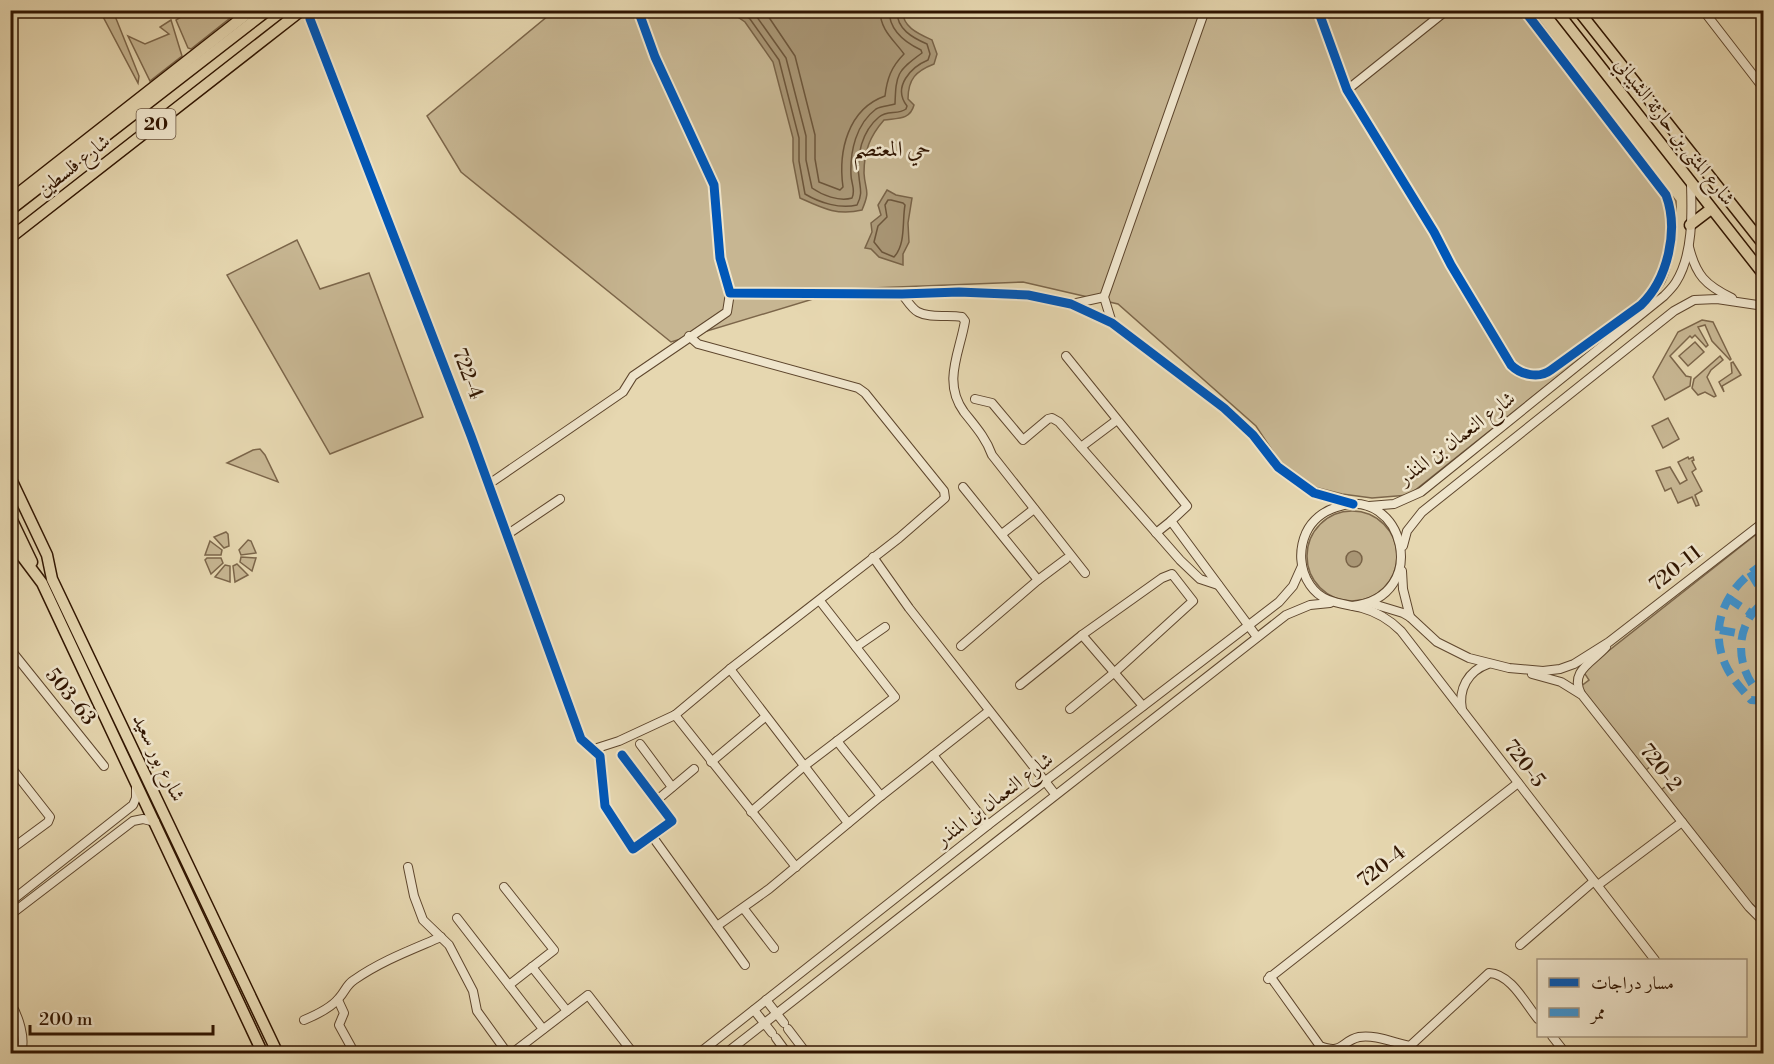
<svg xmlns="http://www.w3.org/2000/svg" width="1774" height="1064" font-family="'Libre Bodoni',Amiri,serif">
<rect width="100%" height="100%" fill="#e6d7b0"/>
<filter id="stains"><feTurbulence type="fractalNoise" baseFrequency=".00333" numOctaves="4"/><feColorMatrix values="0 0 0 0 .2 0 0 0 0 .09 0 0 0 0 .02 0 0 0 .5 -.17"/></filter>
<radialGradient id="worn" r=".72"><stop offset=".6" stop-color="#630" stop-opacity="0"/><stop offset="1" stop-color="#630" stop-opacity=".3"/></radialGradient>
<g fill="#c7b692" stroke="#7c664a" stroke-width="1.5">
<polygon points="100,11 113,11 139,76 138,83"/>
<polygon points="178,11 239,11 191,49 188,48 176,20 181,17"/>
<path d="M554,11H1532L1676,201C1677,227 1676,257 1665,282C1661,290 1653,298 1648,305L1409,495L1372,498L1342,494L1314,487L1282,465L1256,426L1118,304L1023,282L846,289L671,342L461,172L427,116Z"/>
<polygon points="171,20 182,56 150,81 128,36 145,44 169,34 160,27"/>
<polygon points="297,240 320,289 369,273 423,417 330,454 227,275"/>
<polygon points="1702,320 1713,322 1731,359 1730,360 1712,341 1705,325 1698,327 1708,345 1706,347 1695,335 1692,338 1690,336 1670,356 1686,376 1691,377 1690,386 1665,400 1653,377 1678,332"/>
<polygon points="1695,342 1704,352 1688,366 1679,356"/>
<polygon points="1720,356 1723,360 1711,370 1707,377 1716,396 1714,397 1705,392 1698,395 1692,388 1694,379"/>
<polygon points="1733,362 1741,375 1722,386 1724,392 1719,382 1732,373 1731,363"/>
<polygon points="1668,418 1679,439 1663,448 1652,426"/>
<polygon points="260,449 265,455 278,482 227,463 253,450"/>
<polygon points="1688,457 1689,459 1693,457 1694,460 1692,461 1696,469 1692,472 1702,491 1695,495 1699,505 1696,506 1692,497 1678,503 1671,488 1665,491 1656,471 1670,467 1680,484 1687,480 1678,462"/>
<circle cx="1352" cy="556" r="45"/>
<polygon points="1763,529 1763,915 1748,900 1661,790 1670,783 1655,763 1646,770 1580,687 1589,680 1583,671"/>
<polygon points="226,532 228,534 229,546 224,548 214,537"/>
<polygon points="248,540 251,541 256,553 241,555 239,550"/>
<polygon points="210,541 222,550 221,555 205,555"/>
<polygon points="241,557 256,558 252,571 240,562"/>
<polygon points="207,558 221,558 223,563 211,574 205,560"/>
<polygon points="237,564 248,575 235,582 233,566"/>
<polygon points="225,565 230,566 230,582 215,577"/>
</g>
<g fill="#a89574" stroke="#786246" stroke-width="1.5">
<path d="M729,11H903C902,27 919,34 932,40L937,54L934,64C916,71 908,79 908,99L914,105C910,120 898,118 884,120C870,136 864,151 864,173C865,192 871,189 862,210C837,216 822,208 800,198L793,161V138L773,62L745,22Z"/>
<polygon points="887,190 896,195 912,198 908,223 909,242 903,254 903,265 879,257 871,249 865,248 872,232 871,223 881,215 878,205"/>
<circle cx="1354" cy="559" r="8"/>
</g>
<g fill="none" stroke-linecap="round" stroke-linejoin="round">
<g stroke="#6c553a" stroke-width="1.5">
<path d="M739,10L750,19L779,60L799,138V161L805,194C820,203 840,209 857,205C863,194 860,188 859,177C856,156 862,131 879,117C887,110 898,115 906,109L907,106C892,87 911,67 928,60L930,54L927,44C913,38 896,29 897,10"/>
<path d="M752,10L786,58L806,136V160L812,188C822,195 839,202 852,198C856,190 851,183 851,175C850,151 856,124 876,109C881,106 889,106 895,104C896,74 897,71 922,53L921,50C904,42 889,30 889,10"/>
<path d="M764,10L795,56L815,135V159L819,182L840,190L843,187C838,151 848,109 885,96C887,79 891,67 904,54C894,40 880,30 880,10"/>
<path d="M891,200L903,203L905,205C902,222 906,244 894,257L882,252L874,242L878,226L887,217L885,205L888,200Z"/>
</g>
<g stroke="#5e462d" stroke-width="10">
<g id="minor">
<polyline points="314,10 310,14 310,19 471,436 581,739 600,756 605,806 633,849 672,821 622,755"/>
<polyline points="638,10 655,57 714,185 720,258 730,293 902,294 959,292 1028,295 1071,304 1112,323 1224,408 1253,435 1278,467 1314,493 1353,504"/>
<path d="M1318,10L1347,90L1434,232L1451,265L1511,365C1521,375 1539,379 1551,370L1641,305C1668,279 1679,230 1666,195L1524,10"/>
<polyline points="1703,10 1764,89"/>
<polyline points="1347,90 1447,10"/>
<path d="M1689,247C1696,275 1705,285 1732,298"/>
<path d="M902,294C906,299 912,309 918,312C931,319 948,314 962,317L965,321C960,352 942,382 964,412C975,426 986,438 992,455L1085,573"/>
<polyline points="1072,304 1104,297"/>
<polyline points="1112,323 1104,297 1205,10"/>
<polyline points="1066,356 1187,506 1171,521 1257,637"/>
<polyline points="975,399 992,403 1023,440 1048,419 1052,418 1059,422 1180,560 1200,579 1218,585"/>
<polyline points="1081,447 1117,420"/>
<polyline points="489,484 623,392 633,376 727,312 730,293"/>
<path d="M1369,506L1394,504L1421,492L1664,296C1668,292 1673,287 1676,282C1693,255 1692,214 1691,184"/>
<polyline points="1156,533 1171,521"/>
<polyline points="508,534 560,499"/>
<polyline points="1002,534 1034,509"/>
<polyline points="1403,546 1407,531 1422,512 1674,311 1694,300 1717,299 1764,306"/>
<polyline points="873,557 909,608 1055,794"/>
<polyline points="1402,571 1403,589 1410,617"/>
<polyline points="1038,580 1066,559"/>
<polyline points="1370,603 1403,613 1410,617 1437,642 1469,658 1509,668 1543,671 1560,669 1574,664 1609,642 1764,522"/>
<path d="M1352,606C1433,597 1403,484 1337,507C1324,511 1312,520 1306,533C1299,549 1299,569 1310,585C1323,604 1342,603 1362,608C1377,612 1390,620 1401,631L1655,960"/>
<polyline points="1082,635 1143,706"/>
<polyline points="961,646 1038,580 963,487"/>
<polyline points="856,647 885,627"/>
<polyline points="10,649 104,766"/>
<polyline points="730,669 848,823"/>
<polyline points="1532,674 1561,682 1582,695 1749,907 1764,922"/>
<polyline points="1020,685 1082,635 1162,578 1172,574 1193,601 1115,672 1070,709"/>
<path d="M1581,694C1569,671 1593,662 1606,647"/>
<path d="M1462,710C1458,689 1468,671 1488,664"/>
<polyline points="675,715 796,867"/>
<polyline points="837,741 881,796"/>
<polyline points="640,744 672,787"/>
<polyline points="594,749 619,741 675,715 730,669 899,538 945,498 944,491 865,393 858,388 698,344 689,336"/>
<polyline points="933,755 988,825"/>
<polyline points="711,762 765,717"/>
<polyline points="10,766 50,817 48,822 10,850"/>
<polyline points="657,800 694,769"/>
<polyline points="751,812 803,767 895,697 820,601"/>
<polyline points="652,836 745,965"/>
<polyline points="408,867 414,896 423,920 449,945 473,991 477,1011 508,1054"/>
<polyline points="1598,885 1682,822"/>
<polyline points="504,887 554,950 509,985"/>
<polyline points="10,902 133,805 136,798 136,784"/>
<polyline points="744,909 774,948"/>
<polyline points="10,915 133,821 143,819 155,822"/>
<polyline points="457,918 543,1029"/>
<polyline points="717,926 769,889 881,796 989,711"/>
<polyline points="1520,945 1594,881"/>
<polyline points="532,967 567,1011"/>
<path d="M1270,976L1320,1046C1343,1055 1341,1041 1359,1037C1374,1034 1395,1043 1410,1046L1489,973C1511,974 1525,1003 1538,1019"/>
<polyline points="1268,979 1518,783"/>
<polyline points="338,1000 344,1013 339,1025 355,1054"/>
<polyline points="766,1000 784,1023"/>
<path d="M10,1002C18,1015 27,1040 20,1054"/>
<polyline points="754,1010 772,1033"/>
<path d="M304,1020C316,1015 331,1008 339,998C345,992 346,985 354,980C381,961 411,950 441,937"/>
<polyline points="788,1029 807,1054"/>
<polyline points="1552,1036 1566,1054"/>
<polyline points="776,1038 784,1049"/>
<polyline points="511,1054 588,995 630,1049 637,1054"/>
<polyline points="698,1054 988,825 1279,602 1293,586 1302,566"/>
<polyline points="725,1054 1286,615 1310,605 1330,603"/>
<polyline points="1755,1054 1764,1047"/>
</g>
</g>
<g stroke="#301501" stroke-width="13">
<g id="major">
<polyline points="1556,10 1764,275"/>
<polyline points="1578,10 1764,245"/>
<polyline points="10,202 16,195 252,10"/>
<polyline points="10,210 268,10"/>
<polyline points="1690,225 1711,209"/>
<polyline points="10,238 302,10"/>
<polyline points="10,477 47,555 52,579 278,1054"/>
<polyline points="10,516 32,562"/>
<polyline points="10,535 18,551 42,583 263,1054"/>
</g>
</g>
<use href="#minor" stroke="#efe5cc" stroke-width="8"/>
<use href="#major" stroke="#e6d7b0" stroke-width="10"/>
<g stroke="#3d93d0" stroke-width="8" stroke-dasharray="15 8" stroke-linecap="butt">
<path d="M1764,564C1727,585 1707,626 1726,666C1732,679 1742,689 1751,700L1764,701"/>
<polyline points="1750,572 1764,595"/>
<polyline points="1728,598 1752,614"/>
<polyline points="1720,630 1742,634"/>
<path d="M1752,684C1735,658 1737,622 1764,602"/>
</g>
<g stroke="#efe5cc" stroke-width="13">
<g id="cycleway">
<polyline points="314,10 310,14 310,19 471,436 581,739 600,756 605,806 633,849 672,821 622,755"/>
<polyline points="638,10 655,57 714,185 720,258 730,293 902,294 959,292 1028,295 1071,304 1112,323 1224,408 1253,435 1278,467 1314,493 1353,504"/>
<path d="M1318,10L1347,90L1434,232L1451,265L1511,365C1521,375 1539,379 1551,370L1641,305C1668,279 1679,230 1666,195L1524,10"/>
</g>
</g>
<use href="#cycleway" stroke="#0057b8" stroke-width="9"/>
</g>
<g text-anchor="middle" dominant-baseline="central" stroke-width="5" stroke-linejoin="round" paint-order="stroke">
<rect fill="#efe5cc" stroke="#69533e" stroke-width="1.5" x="136.5" y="109" width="39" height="30" rx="4.5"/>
<g font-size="18" font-weight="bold" fill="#301501">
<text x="156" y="124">20</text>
</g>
<g font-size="20" fill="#301501" stroke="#efe5cc">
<text transform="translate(1674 132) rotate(52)">شارع المثنى بن حارثة الشيباني</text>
<text transform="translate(74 166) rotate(-38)">شارع فلسطين</text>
<text transform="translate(467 374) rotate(69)">722-4</text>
<text transform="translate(1457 439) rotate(-37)">شارع النعمان بن المنذر</text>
<text transform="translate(1676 569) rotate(-38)">720-11</text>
<text transform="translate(70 697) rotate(51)">503-63</text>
<text transform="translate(158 758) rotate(64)">شارع بور سعيد</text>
<text transform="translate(1524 764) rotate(52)">720-5</text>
<text transform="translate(1660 768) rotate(52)">720-2</text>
<text transform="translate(995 800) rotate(-37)">شارع النعمان بن المنذر</text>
<text transform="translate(1382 867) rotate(-38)">720-4</text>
</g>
<g font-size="22" fill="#301501" stroke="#efe5cc">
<text x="892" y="149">حي المعتصم</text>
</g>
</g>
<rect width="1774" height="1064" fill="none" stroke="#e6d7b0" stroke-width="36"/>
<rect x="12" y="12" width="1750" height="1040" fill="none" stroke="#301501" stroke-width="3"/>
<rect x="18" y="18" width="1738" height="1028" fill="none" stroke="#301501" stroke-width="1.5"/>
<rect x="1537" y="959" width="210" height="78" fill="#efe5cc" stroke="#a3927b" stroke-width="1.5"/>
<rect x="1549" y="978" width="30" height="9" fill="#0057b8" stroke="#a3927b" stroke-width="1.5"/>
<text x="1591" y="989" font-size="18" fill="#301501">مسار دراجات</text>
<rect x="1549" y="1008" width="30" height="9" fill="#3d93d0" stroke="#a3927b" stroke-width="1.5"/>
<text x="1591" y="1019" font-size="18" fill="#301501">ممر</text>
<path d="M30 1025v9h183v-9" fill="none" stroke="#301501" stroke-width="3"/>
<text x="39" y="1025" font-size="18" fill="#301501" stroke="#efe5cc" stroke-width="4.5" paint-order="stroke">200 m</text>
<rect width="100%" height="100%" filter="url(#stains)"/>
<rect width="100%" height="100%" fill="url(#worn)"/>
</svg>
